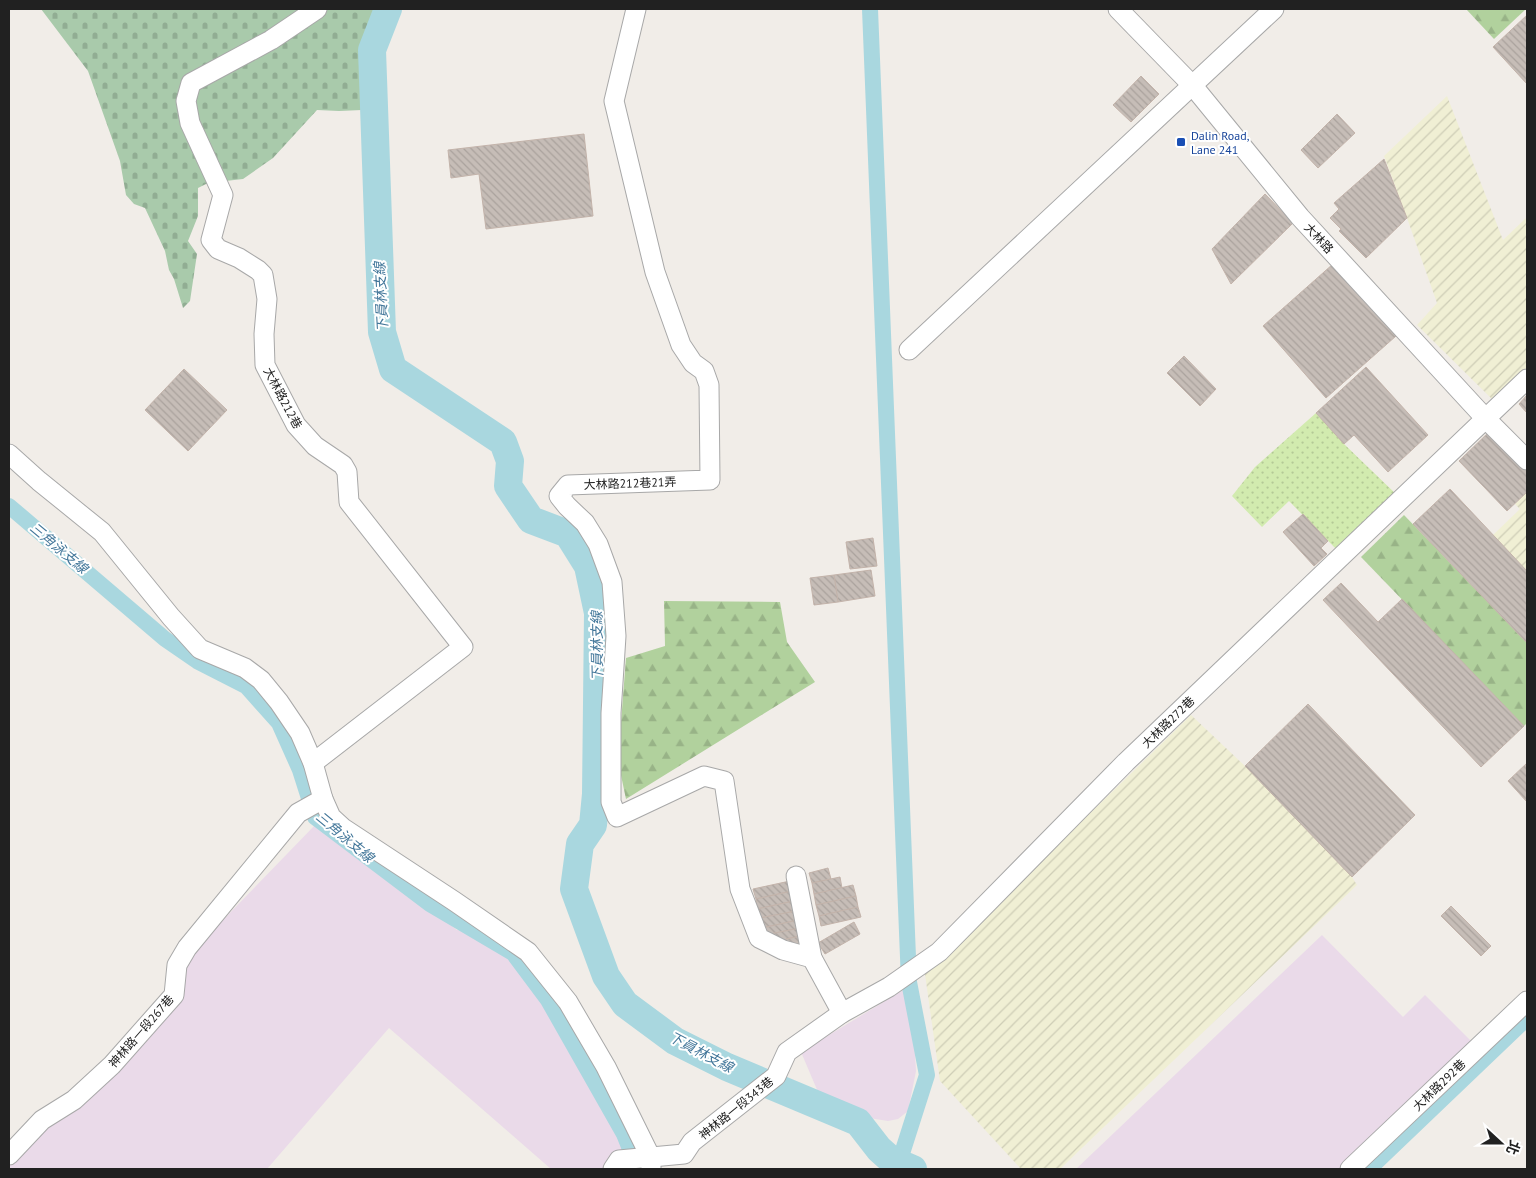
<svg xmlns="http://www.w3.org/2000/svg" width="1536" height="1178" font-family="'PT Sans','Noto Sans TC',sans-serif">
<defs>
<pattern id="farmland-furrows" width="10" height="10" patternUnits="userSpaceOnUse" patternTransform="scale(1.25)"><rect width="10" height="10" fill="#f0efd4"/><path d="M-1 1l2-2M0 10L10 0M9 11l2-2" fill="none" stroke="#cecdb6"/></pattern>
<pattern id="forest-firs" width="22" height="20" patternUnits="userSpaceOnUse" patternTransform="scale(1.25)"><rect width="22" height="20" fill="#b1d19d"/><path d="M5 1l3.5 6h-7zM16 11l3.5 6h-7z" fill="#98b387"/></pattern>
<pattern id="cemetery-stones" width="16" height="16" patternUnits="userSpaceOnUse" patternTransform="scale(1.25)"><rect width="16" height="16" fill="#a9caab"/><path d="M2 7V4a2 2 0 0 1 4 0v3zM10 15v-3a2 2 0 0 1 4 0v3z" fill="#91ad93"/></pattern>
<pattern id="garden-dots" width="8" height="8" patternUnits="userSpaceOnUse" patternTransform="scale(1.25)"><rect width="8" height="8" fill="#d2ebaf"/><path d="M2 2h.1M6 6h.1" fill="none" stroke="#b4c996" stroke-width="1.8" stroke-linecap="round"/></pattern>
<pattern id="building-back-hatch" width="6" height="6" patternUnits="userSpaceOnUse" patternTransform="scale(1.25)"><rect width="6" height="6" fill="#c6bdb7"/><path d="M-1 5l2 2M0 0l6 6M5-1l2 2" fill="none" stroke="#aaa29d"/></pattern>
</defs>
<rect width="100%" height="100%" fill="#f1ede8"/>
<g fill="#eadae9">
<polygon points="317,823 457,930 470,931 526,971 633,1147 615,1169 551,1169 389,1028 267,1169 9,1169 9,1164 48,1118 170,1002 165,980"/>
<polygon points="1322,935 1403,1017 1425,995 1474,1044 1343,1169 1076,1169"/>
<polygon points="905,989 914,1039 916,1071 908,1111 898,1119 888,1121 863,1117 821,1099 801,1052"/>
</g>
<g fill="url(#farmland-furrows)">
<polygon points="1447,96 1503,240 1527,217 1527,375 1497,404 1417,325 1437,303 1407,218 1384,156"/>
<polygon points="1527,492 1527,571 1493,535 1520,509 1515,504"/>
<polygon points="1191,715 1245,766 1352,877 1357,885 1060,1169 1021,1169 940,1081 925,974"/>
</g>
<g fill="url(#forest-firs)">
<polygon points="1466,9 1526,9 1494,39"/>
<polygon points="1404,515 1527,643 1527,723 1524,726 1361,557"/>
<polygon points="664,601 780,602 787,642 815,682 626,799 618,761 626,658 665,646"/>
</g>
<polygon fill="url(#cemetery-stones)" points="41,9 379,9 367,48 362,110 339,111 317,110 273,158 243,179 208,183 198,188 198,216 188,241 197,254 190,301 183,308 174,279 169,270 165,251 145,208 134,204 126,195 120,161 88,71"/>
<polygon fill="url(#garden-dots)" points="1316,413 1344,444 1398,496 1340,553 1289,501 1262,527 1232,496 1255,467"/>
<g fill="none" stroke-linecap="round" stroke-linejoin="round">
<g stroke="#a9d7df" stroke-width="16">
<polyline points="870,9 909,982 927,1075 898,1166 898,1169"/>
<polyline points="9,506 165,639 197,661 246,686 279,723 300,770 315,817 430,904 513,953 548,1000 624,1134 638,1169"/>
<polyline points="1369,1169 1527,1018"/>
</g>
<polyline stroke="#a9d7df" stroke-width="28" points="388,9 372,50 382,332 393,369 503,442 510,461 508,486 531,520 568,534 588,566 598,613 596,794 593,825 580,844 574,889 606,976 625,1004 675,1041 727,1067 858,1122 879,1149 898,1166 906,1166 913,1169"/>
</g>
<g fill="url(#building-back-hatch)" stroke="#c3b3aa">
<polygon points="1527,15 1527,84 1493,47"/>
<polygon points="1141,76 1159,94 1131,122 1113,105"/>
<polygon points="1337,114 1355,133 1318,168 1301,150"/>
<polygon points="584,134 593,216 486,229 479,174 451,178 448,150"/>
<polygon points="1384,159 1407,218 1366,258 1339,231 1341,229 1330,218 1339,209 1334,203"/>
<polygon points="1265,194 1293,223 1231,284 1212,249"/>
<polygon points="1333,264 1396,336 1326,398 1263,326"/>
<polygon points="1184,356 1216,389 1200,406 1167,373"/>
<polygon points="1366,367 1428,435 1388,472 1354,435 1344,444 1316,413"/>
<polygon points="184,369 227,410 188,451 145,410"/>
<polygon points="1527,395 1527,413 1519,404"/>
<polygon points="1491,430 1527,468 1527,492 1507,511 1459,461"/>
<polygon points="1450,489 1527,571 1527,643 1413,524"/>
<polygon points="1303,514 1328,541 1321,548 1327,554 1314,566 1283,532"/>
<polygon points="873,538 877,566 850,569 846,542"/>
<polygon points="871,570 875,596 838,602 834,575"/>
<polygon points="834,575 838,602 814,605 810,578"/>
<polygon points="1341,583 1378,622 1402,599 1524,726 1481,767 1323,600"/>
<polygon points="1308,704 1415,815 1352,877 1245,766"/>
<polygon points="1527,763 1527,802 1508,781"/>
<polygon points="828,868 831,879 812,883 809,873"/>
<polygon points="840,877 842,888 814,894 812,883"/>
<polygon points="790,881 792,891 756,899 753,889"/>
<polygon points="853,885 856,896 816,905 814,894"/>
<polygon points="792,891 794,901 757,909 756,899"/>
<polygon points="856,896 858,907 819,916 816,905"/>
<polygon points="794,901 796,911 760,918 757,909"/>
<polygon points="1451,906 1491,946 1481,956 1441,916"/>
<polygon points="858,907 861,917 821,926 819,916"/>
<polygon points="796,911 798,920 762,928 760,918"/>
<polygon points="798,920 800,928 770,934 762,928"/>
<polygon points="854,922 860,934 825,954 818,943"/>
<polygon points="800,928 801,936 786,939 782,943 770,934"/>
<polygon points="801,936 805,952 782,943 786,939"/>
</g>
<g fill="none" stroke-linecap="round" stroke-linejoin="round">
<g stroke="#a8a8a8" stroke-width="21">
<g id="minor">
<polyline points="636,9 614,101 655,272 681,345 693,363 704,371 709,385 710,480 568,485 559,496 567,506 585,523 598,544 612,582 616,636 611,713 611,802 617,817 704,776 724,781 740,889 759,938 783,950 812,958 842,1013"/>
<polyline points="1118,9 1193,86 1300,217 1486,419 1527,460"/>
<polyline points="909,350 1274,9"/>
<polyline points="9,454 39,481 102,532 171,617 200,649 245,668 261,680 279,702 300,733 313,763 323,799 331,817 343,828 454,901 528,952 568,1002 606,1067 651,1158 651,1168"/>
<polyline points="313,763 463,647 349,502 347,472 343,465 315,446 296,425 265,365 264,334 267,299 263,275 258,270 239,258 218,249 211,240 223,195 190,123 186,101 191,83 271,40 317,9"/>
<polyline points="796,876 812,958"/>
<polyline points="9,1155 42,1120 74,1100 112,1065 174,995 177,965 187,948 298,813 323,799"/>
<polyline points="613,1169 619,1160 684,1154 692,1142 776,1076 787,1052 842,1013 889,987 939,952 1126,762 1527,379"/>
<polyline points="1350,1169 1527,1001"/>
</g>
</g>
<use href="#minor" stroke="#fff" stroke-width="19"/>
</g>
<rect fill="#1a4fb4" stroke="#fff" stroke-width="2" x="1176" y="137" width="10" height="10" rx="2.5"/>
<g text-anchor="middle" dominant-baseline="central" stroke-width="4" stroke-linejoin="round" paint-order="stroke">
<g font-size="12" fill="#164399" stroke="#fff" text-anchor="start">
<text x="1191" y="135">Dalin Road,<tspan x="1191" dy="14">Lane 241</tspan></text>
</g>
<g font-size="12" fill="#212121" stroke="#fff">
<text transform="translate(1319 238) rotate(47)">大林路</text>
<text transform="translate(283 398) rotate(62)">大林路212巷</text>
<text transform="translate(630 483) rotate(-2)">大林路212巷21弄</text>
<text transform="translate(1168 722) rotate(-44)">大林路272巷</text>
<text transform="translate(141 1031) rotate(-49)">神林路一段267巷</text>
<text transform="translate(1439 1085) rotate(-44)">大林路292巷</text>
<text transform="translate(736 1108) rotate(-39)">神林路一段343巷</text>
</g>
<g font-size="14" font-style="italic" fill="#43779a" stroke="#fff">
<text transform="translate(381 297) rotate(-93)">下員林支線</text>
<text transform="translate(59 548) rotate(40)">三角泳支線</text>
<text transform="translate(597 646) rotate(-91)">下員林支線</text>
<text transform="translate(345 837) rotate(40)">三角泳支線</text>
<text transform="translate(701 1052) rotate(28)">下員林支線</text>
</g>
</g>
<rect width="1536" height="1178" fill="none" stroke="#212121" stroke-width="20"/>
<g transform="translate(1501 1143) rotate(111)" stroke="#ffffff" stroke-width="4" paint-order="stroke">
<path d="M0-4L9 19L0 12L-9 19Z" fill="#212121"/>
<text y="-8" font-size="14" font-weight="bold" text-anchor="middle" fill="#212121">北</text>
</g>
</svg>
